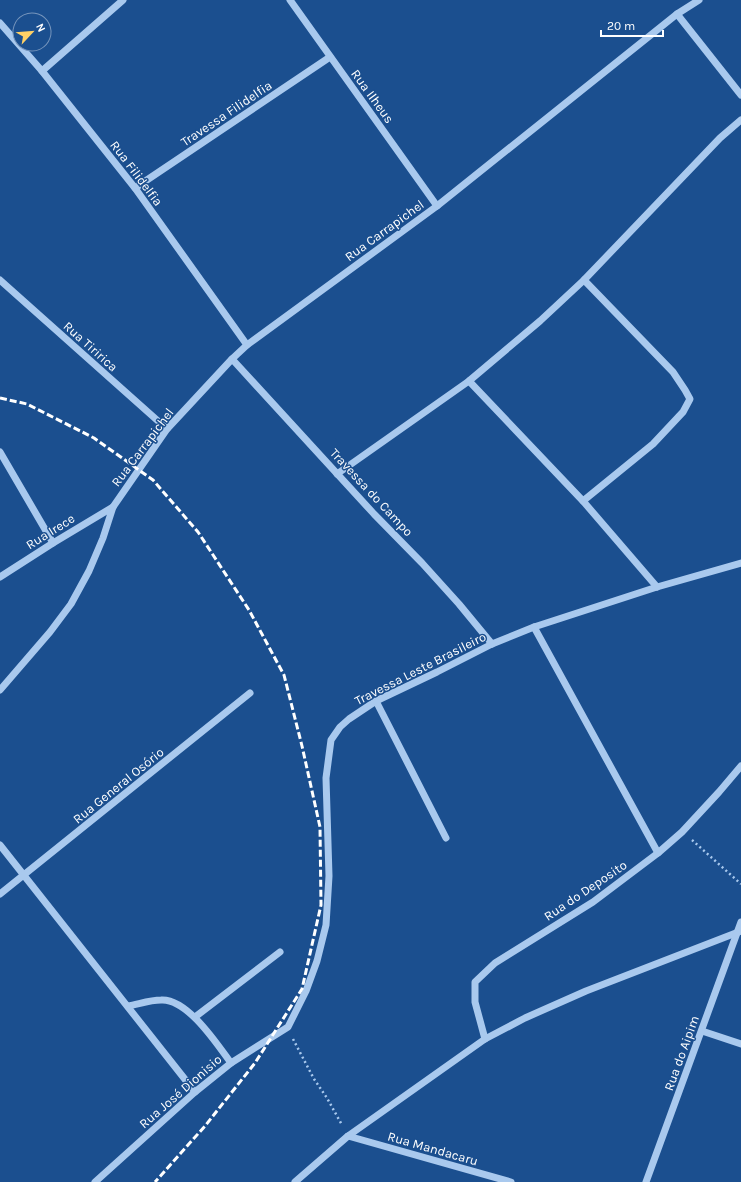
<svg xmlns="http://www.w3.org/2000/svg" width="741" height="1182" font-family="Karla,sans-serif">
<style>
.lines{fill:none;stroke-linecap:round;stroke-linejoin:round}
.path{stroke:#a9c9ee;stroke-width:2.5;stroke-dasharray:2 3;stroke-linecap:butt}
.minor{stroke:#a9c9ee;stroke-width:7}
.rail{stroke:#fff;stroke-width:3;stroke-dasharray:7 3;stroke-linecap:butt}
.labels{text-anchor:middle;stroke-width:3;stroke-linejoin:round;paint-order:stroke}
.street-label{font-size:13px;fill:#fff;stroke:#1b4f8f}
</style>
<rect width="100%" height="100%" fill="#1b4f8f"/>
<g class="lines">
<g class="path">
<polyline points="692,840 741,884"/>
<polyline points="293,1039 314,1079 327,1098 342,1125"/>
</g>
<g class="minor">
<polyline points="290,0 437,206"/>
<polyline points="677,14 741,95"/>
<polyline points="0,23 42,71 135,188 247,345"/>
<polyline points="42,71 123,0"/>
<polyline points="135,188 330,57"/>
<polyline points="0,280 167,429"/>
<polyline points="232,359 374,514 422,563 459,604 492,644"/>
<polyline points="469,381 583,501 657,587"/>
<polyline points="0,452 53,543"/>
<polyline points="337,474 469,381 540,321 584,280 720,138 741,120"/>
<polyline points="583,501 653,444 683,412 690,399 685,390 673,372 584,280"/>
<polyline points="0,577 53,543 113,507"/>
<polyline points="534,627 658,853"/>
<polyline points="0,690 50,632 71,604 89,571 103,538 113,507 167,429 232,359 247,345 437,206 677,14 699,0"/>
<polyline points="376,701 446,838"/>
<polyline points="0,845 195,1092"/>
<polyline points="0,894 250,693"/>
<path d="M128,1006C139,1004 150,1000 161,1000C187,998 217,1044 231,1063"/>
<polyline points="195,1017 280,952"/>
<polyline points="702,1031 741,1044"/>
<polyline points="485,1039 475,1002 475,982 495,963 593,902 658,853 682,832 719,792 741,766"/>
<polyline points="348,1136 511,1182"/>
<polyline points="95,1182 195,1092 231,1063 288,1027 306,991 317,961 326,925 329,876 326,778 331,740 340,727 349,719 376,701 437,672 492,644 534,627 657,587 741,563"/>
<polyline points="295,1182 348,1136 485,1039 525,1018 586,991 741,931"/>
<polyline points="646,1182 741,922"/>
</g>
<polyline class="rail" points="0,398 27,404 94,438 153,480 198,532 249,610 284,675 302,746 320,827 321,905 302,989 255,1063 205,1126 155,1182"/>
</g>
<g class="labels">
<g class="street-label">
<text transform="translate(373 96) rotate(54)" y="5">Rua Ilheus</text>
<text transform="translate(226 113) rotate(-34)" y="5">Travessa Filidelfia</text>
<text transform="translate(137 173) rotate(53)" y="5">Rua Filidelfia</text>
<text transform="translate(384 230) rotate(-36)" y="5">Rua Carrapichel</text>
<text transform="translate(91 346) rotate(42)" y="5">Rua Tiririca</text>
<text transform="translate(142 447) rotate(-53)" y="5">Rua Carrapichel</text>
<text transform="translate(372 492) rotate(47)" y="5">Travessa do Campo</text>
<text transform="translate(50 531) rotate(-32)" y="5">Rua Irece</text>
<text transform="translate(420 668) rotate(-27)" y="5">Travessa Leste Brasileiro</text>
<text transform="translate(118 785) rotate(-39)" y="5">Rua General Osório</text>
<text transform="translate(585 890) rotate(-34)" y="5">Rua do Deposito</text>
<text transform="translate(681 1053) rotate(-70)" y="5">Rua do Aipim</text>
<text transform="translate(180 1091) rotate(-41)" y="5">Rua José Dionisio</text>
<text transform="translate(433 1148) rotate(16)" y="5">Rua Mandacaru</text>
</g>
</g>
<g transform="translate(32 32) rotate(64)"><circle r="19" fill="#1b4f8f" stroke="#7695bc"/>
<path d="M0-3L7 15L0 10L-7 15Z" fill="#ffd166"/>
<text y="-6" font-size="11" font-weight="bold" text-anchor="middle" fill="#ffffff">N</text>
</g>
<path d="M601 30v6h62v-6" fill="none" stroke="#ffffff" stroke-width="2"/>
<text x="607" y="30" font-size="12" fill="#ffffff" stroke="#1b4f8f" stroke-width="3" paint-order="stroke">20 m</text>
</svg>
